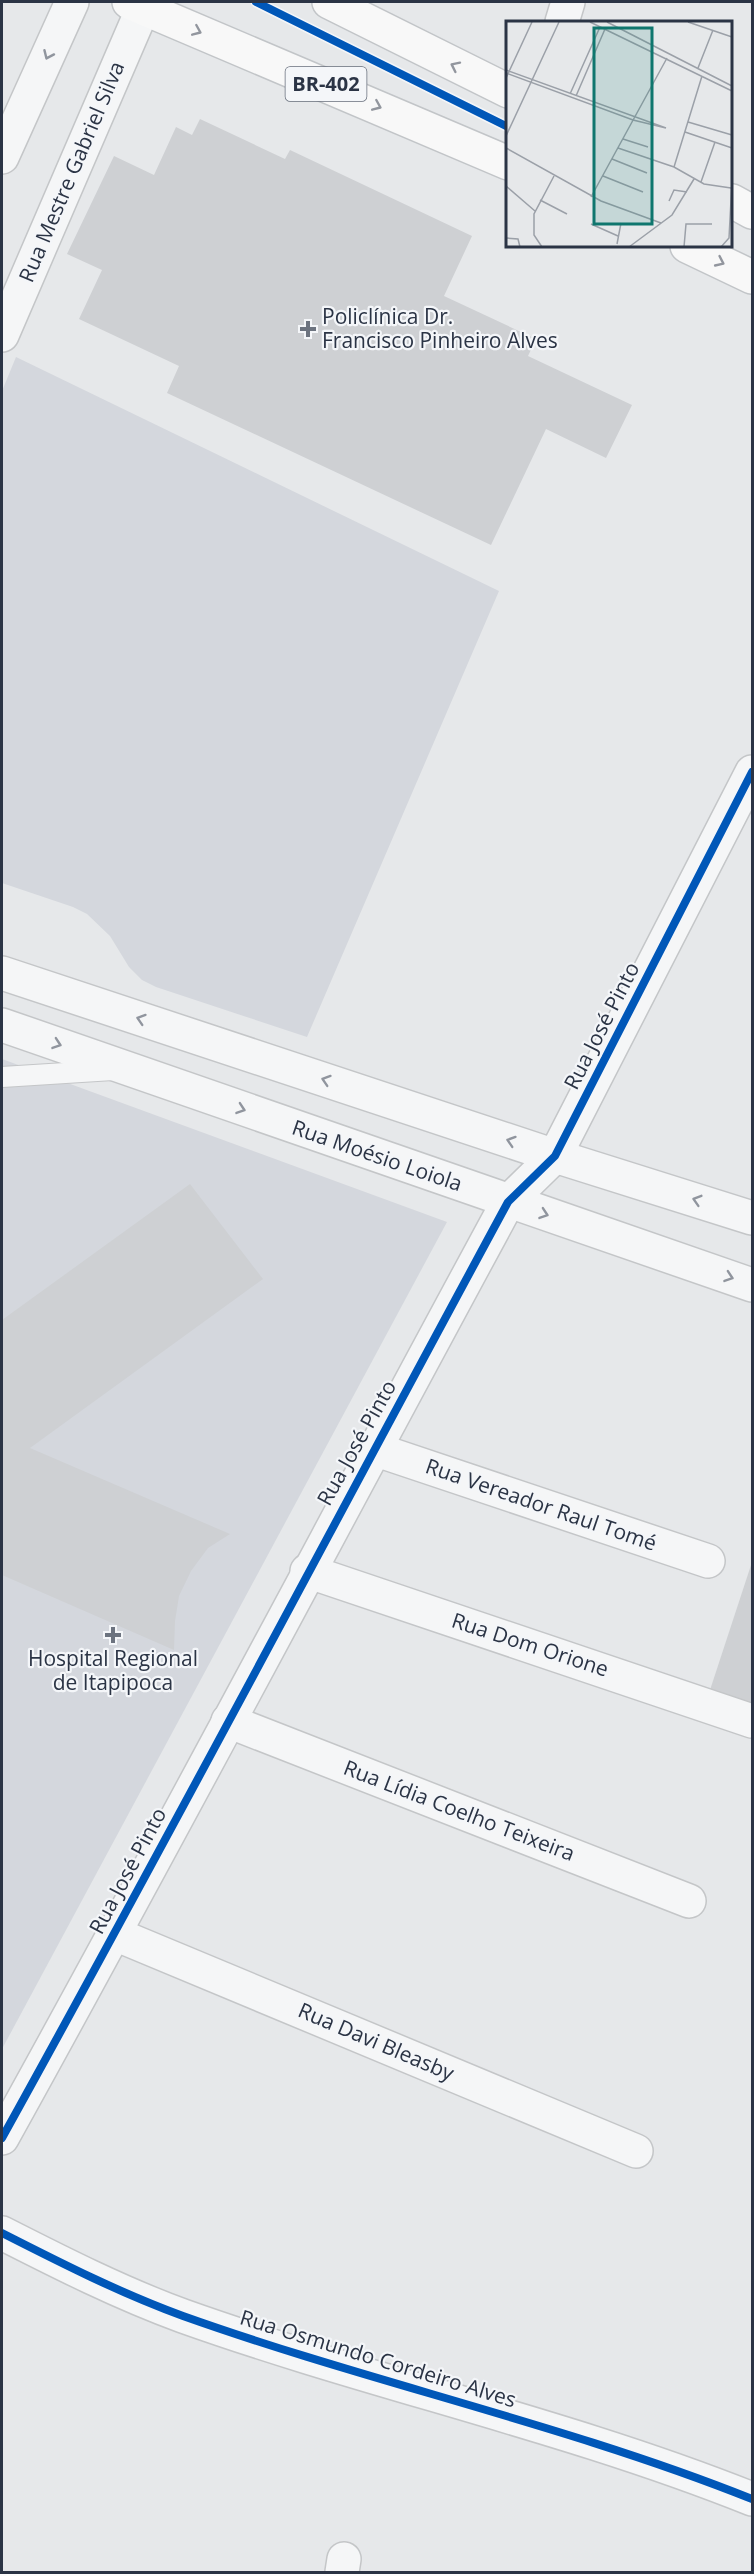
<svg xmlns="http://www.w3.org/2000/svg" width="754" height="2574" font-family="'Open Sans',sans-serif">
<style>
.built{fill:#d4d7dd}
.building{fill:#ced0d3}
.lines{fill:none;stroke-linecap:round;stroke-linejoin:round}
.service-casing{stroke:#c4c6c8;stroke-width:22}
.minor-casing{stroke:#c4c6c8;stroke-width:36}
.primary-casing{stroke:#c2c5c8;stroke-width:36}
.service{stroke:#f5f6f7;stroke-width:20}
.minor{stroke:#f5f6f7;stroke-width:33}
.primary{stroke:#f8f8f8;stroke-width:33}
.cycleway-casing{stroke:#f4f6f9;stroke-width:11}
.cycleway{stroke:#0057b8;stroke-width:8}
.oneway{stroke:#92969e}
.oneway2{stroke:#90959e}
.poi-dot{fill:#6c737f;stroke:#f4f6f9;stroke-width:2}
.labels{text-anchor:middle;stroke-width:4.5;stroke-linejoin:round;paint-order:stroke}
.shield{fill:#f4f6f9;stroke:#676e7b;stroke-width:1.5}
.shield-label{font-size:20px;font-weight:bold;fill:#2b3445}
.street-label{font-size:21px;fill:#2b3445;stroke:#f4f6f9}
.poi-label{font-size:21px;fill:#2b3445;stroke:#f4f6f9;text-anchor:start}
.inset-road{fill:none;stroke:#9ba0a8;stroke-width:1.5}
.view{fill:#0f766e;fill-opacity:0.15;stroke:#0f766e;stroke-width:3}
.inset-edge{fill:none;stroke:#2b3445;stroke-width:3}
</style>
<rect width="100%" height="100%" fill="#e6e8ea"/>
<g class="built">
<polygon points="16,357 499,591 307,1037 156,987 142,980 129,967 110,936 87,914 73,907 2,883 2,391"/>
<polygon points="2,1059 447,1222 2,2049"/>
</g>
<g class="building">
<polygon points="200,119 285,159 290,150 472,236 444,296 536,339 528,356 632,405 606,458 546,429 491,545 167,393 179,366 79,319 102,270 67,254 114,156 154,175 176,127 192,135"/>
<polygon points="190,1184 263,1279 30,1448 230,1534 208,1548 191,1571 179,1596 175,1621 174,1650 2,1575 2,1320"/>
<polygon points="752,1562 752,1704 710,1690"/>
</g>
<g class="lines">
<g class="service-casing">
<polyline id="service" points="2,1077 113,1070"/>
</g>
<g class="minor-casing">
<g id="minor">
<polyline points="562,22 568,2"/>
<polyline points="2,157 72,2"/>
<polyline points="2,335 143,8"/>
<polyline points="2,973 555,1156 752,1218"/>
<polyline points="2,1025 752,1285"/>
<polyline points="374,1449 708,1561"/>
<polyline points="307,1571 752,1721"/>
<polyline points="228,1721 689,1901"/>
<polyline points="115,1934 636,2151"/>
<path d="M2,2138C174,1828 339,1514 508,1202L555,1156L752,772"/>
<path d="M2,2233C61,2263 120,2293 183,2316C371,2383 567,2425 752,2499"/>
<polyline points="342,2572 344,2559"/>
</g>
</g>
<g class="primary-casing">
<g id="primary">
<polyline points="129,2 508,163"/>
<polyline points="329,2 508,91"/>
<polyline points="732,201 752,212"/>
<polyline points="687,246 752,277"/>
</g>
</g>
<use href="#service" class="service"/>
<use href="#minor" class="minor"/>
<use href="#primary" class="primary"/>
<g class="cycleway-casing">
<g id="cycleway">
<polyline points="256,2 508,127"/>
<path d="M2,2138C174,1828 339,1514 508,1202L555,1156L752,772"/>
<path d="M2,2233C61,2263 120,2293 183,2316C371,2383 567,2425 752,2499"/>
</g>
</g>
<use href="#cycleway" class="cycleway"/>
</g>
<defs><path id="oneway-chevron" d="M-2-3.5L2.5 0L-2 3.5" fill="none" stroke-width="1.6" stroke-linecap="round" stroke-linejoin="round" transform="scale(1.5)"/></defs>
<g class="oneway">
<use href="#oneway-chevron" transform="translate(197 31) rotate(23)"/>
<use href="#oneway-chevron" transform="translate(455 66) rotate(-154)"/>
<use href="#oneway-chevron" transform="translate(377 106) rotate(23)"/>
<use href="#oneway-chevron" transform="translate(720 262) rotate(25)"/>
</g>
<g class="oneway2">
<use href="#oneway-chevron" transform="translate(48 55) rotate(114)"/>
<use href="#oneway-chevron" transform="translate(141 1019) rotate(-162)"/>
<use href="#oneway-chevron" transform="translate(57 1044) rotate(19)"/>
<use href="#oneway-chevron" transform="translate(326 1080) rotate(-162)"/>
<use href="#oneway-chevron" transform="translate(241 1109) rotate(19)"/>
<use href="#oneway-chevron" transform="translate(511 1141) rotate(-162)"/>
<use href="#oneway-chevron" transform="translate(697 1200) rotate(-163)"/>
<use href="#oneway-chevron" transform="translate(544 1214) rotate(19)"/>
<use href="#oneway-chevron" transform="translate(729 1277) rotate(19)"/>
</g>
<g class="poi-dot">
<path d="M305 320h6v6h6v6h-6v6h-6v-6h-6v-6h6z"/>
<path d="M110 1626h6v6h6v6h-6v6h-6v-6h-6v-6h6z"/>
</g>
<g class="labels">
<rect class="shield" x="285.5" y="67" width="81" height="34" rx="4.5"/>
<g class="shield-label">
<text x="326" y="91">BR-402</text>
</g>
<g class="street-label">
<text transform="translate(72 172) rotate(-67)" y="7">Rua Mestre Gabriel Silva</text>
<text transform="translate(602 1026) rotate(-63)" y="7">Rua José Pinto</text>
<text transform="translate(377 1156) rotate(19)" y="7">Rua Moésio Loiola</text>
<text transform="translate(357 1443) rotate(-61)" y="7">Rua José Pinto</text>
<text transform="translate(541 1505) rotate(19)" y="7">Rua Vereador Raul Tomé</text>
<text transform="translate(530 1645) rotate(18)" y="7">Rua Dom Orione</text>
<text transform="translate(459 1811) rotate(21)" y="7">Rua Lídia Coelho Teixeira</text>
<text transform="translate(128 1871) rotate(-62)" y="7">Rua José Pinto</text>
<text transform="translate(376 2042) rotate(23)" y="7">Rua Davi Bleasby</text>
<text transform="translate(378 2359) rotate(17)" y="7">Rua Osmundo Cordeiro Alves</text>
</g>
<g class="poi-label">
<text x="322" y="324">Policlínica Dr.<tspan x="322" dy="24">Francisco Pinheiro Alves</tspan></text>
<text x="113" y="1666" text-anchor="middle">Hospital Regional<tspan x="113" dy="24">de Itapipoca</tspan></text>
</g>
</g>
<g transform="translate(506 21)">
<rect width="226" height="226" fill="#e6e8ea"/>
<path class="inset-road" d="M84,1L226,70M101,1L226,65M182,1L226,16M192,47L207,9M0,49L160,107L127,99L0,52M0,57L26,1M64,73L94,6M70,75L99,8M182,101L226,114M179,111L226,127M0,115L53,1M117,118L142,126M0,127L95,180L155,202M112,127L168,146L198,163L225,167M106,138L141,152M168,146L196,55M97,155L137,171M195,161L209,121M0,165L29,190M85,176L161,37M34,179L61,193M163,180L168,169L181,171M85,203L112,215M0,217L12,218L14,226M111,223L115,202M36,226L28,214V193L48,155M123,226L166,194L188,158M178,226L180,203H206M215,226L223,217L226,160"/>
<path class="view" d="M88,7H146V203H88Z"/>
<rect width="226" height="226" class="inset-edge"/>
</g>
<rect width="754" height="2574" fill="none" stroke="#2b3445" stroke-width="6"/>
</svg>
